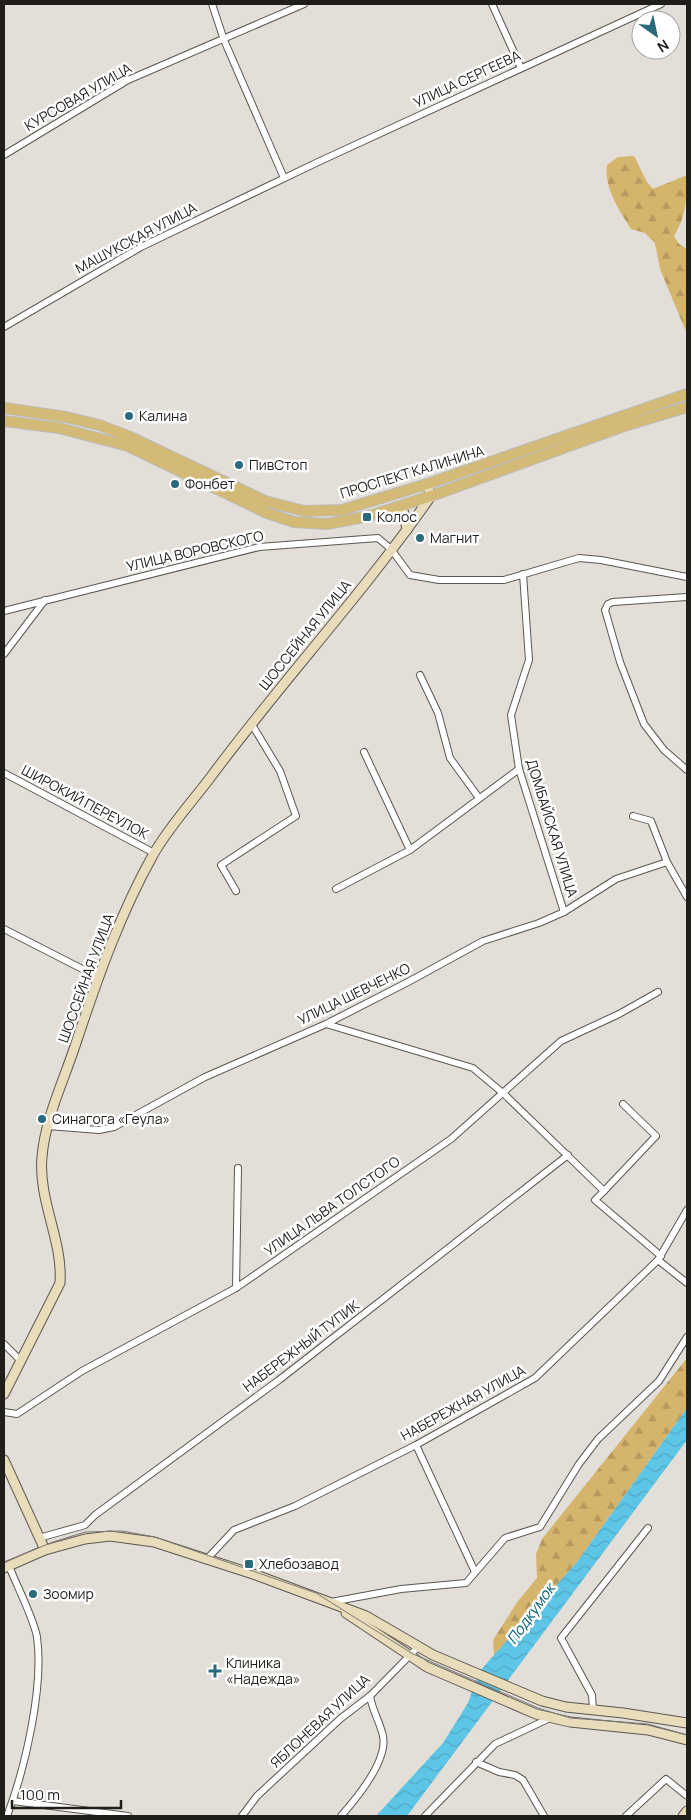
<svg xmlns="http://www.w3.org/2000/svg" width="691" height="1820" font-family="Manrope,sans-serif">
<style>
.forest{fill:url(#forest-firs)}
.water{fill:url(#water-waves)}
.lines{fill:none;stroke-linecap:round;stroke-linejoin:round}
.minor-casing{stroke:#5a5751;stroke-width:8}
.secondary-casing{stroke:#5a5751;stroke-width:11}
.primary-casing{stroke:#bcbcbb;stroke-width:12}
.minor{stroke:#fff;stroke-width:6}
.secondary{stroke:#e9dcbb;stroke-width:9}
.primary{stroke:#d3ba76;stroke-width:10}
.tram{stroke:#7c7974;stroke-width:1}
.poi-dot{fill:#296a7d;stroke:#fff;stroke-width:2}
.labels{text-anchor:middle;stroke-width:5;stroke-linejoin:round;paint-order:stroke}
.street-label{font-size:14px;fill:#1f1e1b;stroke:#fff}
.poi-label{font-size:14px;fill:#1f1e1b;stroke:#fff;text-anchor:start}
.water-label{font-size:15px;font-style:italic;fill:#036075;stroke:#fff}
</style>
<defs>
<pattern id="forest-firs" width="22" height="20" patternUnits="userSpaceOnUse" patternTransform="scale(1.25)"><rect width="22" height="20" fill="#d5b46c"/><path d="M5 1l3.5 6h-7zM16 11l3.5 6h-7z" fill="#b69a5d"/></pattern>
<pattern id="water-waves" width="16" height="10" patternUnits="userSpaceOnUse" patternTransform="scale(1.25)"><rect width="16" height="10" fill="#5dc5e5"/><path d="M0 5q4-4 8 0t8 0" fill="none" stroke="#50a9c4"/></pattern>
</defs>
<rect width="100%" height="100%" fill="#e3dfd8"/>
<g class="forest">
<path d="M634,156L647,182L653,189L687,175C687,198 686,217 674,236L679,244L687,249V334L660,269L655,243L645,233L631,229C619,210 604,188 607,165L618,157Z"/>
<polygon points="687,1358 687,1408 577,1562 494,1656 493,1640 518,1601 537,1578 536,1554 542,1539"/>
</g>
<polygon class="water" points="687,1408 687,1440 407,1816 376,1816 443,1743 468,1703 479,1672 577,1562"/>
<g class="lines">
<g class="minor-casing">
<g id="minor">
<polyline points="212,4 224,40 284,178"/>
<polyline points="492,4 521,68"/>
<polyline points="4,155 128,80 304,4"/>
<polyline points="4,327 141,247 318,162 661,4"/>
<polyline points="523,574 529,660 511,715 519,769 564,912"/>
<polyline points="687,597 613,602 608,604 605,610 620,662 644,724 664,750 687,770"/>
<polyline points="4,611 259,547 378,538 391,549 410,575 439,580 504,580 579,558 601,560 687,577"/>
<polyline points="4,654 45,600"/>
<polyline points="420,675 438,713 450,758 479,798"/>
<polyline points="364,752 410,850"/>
<polyline points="4,773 154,853"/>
<polyline points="633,816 651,821 667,862"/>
<polyline points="336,889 410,850 519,769"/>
<polyline points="236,891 221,865 296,816 280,771 251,723"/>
<polyline points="4,929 98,977"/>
<polyline points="326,1024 473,1068 504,1094 604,1191 595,1200 661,1256"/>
<polyline points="48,1126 99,1130 114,1127 205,1077 326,1024 408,982 483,941 539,923 564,912 616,879 667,862 687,897"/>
<polyline points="604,1191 656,1136 623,1104"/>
<polyline points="658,1260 687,1283"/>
<polyline points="236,1288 238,1168"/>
<polyline points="4,1344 19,1359"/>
<polyline points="4,1412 17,1414 82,1371 236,1288 451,1139 561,1041 619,1014 658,992"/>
<polyline points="416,1445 475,1572"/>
<polyline points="39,1538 85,1525 95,1515 279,1380 568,1155"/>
<polyline points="206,1560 234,1530 295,1506 416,1445 535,1378 658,1260 687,1210"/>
<polyline points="331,1602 401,1589 466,1583 505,1538 540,1527 579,1464 598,1439 659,1381 687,1337"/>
<polyline points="593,1710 592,1695 561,1638 648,1528"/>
<polyline points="476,1762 499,1772 515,1775 523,1780 544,1816"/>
<polyline points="13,1801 128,1816"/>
<path d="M7,1816C25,1769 44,1687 37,1637C34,1619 16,1584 9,1566"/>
<polyline points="242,1816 257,1796 340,1719 370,1696 418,1647"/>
<path d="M341,1816C356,1799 388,1761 383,1736C380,1722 372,1710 370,1696"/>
<polyline points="425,1816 495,1744 550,1718"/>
<polyline points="626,1816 666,1779 687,1796"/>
</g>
</g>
<g class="secondary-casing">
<g id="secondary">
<polyline points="389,510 399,510 404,513 407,530"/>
<path d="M4,1394L60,1283C63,1240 38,1201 42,1157C45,1118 65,1078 77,1040C98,977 120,914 153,855C168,828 191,803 210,778C281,682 363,594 431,496L427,484"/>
<polyline points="4,1460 45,1550"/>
<polyline points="4,1568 45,1550 85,1539 110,1536 154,1542 256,1575 366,1616 433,1655 542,1701 566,1707 623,1713 687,1723"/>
<polyline points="346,1613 427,1667 536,1714 570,1722 648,1730 687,1740"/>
<polyline points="683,1816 687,1811"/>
</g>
</g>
<g class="primary-casing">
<g id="primary">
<polyline points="4,408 66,417 99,425 128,436 265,501 304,511 342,510 427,484 687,394"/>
<polyline points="4,421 59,428 128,446 267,513 294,522 327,524 369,516 431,496 621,427 687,407"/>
</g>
</g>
<use href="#minor" class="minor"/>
<use href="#secondary" class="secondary"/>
<use href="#primary" class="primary"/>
<polyline class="tram" points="4,1562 53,1542 85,1532 122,1531 155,1537 316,1593 413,1654 538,1708 570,1718 648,1724 687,1735"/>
</g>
<g class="poi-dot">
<circle cx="129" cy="416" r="5"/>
<circle cx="239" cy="465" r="5"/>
<circle cx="175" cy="484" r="5"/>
<rect x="362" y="512" width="10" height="10" rx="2.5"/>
<circle cx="420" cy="538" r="5"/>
<circle cx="42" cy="1119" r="5"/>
<rect x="244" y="1559" width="10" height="10" rx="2.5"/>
<circle cx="33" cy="1594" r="5"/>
<path d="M212.5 1663.5h5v5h5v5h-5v5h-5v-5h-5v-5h5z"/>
</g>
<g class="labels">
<g class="street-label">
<text transform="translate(467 79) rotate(-25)" y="5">УЛИЦА СЕРГЕЕВА</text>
<text transform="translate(78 97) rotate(-30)" y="5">КУРСОВАЯ УЛИЦА</text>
<text transform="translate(136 238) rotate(-28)" y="5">МАШУКСКАЯ УЛИЦА</text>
<text transform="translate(412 472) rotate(-17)" y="5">ПРОСПЕКТ КАЛИНИНА</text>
<text transform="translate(195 551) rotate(-13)" y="5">УЛИЦА ВОРОВСКОГО</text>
<text transform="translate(305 635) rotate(-51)" y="5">ШОССЕЙНАЯ УЛИЦА</text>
<text transform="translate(85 802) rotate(28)" y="5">ШИРОКИЙ ПЕРЕУЛОК</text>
<text transform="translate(552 828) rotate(73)" y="5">ДОМБАЙСКАЯ УЛИЦА</text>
<text transform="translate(86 978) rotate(-70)" y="5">ШОССЕЙНАЯ УЛИЦА</text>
<text transform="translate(354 994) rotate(-26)" y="5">УЛИЦА ШЕВЧЕНКО</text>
<text transform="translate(332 1206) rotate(-35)" y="5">УЛИЦА ЛЬВА ТОЛСТОГО</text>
<text transform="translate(301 1346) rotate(-37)" y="5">НАБЕРЕЖНЫЙ ТУПИК</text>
<text transform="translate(463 1403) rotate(-29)" y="5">НАБЕРЕЖНАЯ УЛИЦА</text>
<text transform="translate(320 1721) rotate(-43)" y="5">ЯБЛОНЕВАЯ УЛИЦА</text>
</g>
<g class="poi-label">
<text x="139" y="421">Калина</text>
<text x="249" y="470">ПивСтоп</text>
<text x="185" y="489">Фонбет</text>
<text x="377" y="522">Колос</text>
<text x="430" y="543">Магнит</text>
<text x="52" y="1124">Синагога «Геула»</text>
<text x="259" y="1569">Хлебозавод</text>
<text x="43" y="1599">Зоомир</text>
<text x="226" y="1668">Клиника<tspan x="226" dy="16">«Надежда»</tspan></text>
</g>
<g class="water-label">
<text transform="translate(531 1614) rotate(-54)" y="5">Подкумок</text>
</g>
</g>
<rect width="691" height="1820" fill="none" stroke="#1f1e1b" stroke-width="10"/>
<g transform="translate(656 35) rotate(147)"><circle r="24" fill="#ffffff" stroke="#a5a5a4"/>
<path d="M0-4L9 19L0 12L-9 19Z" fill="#296a7d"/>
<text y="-8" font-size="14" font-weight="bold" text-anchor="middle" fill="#1f1e1b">N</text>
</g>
<path d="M12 1800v8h109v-8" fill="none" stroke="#1f1e1b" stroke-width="2.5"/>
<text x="20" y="1800" font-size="15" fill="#1f1e1b" stroke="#ffffff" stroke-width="4" paint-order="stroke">100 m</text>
</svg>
